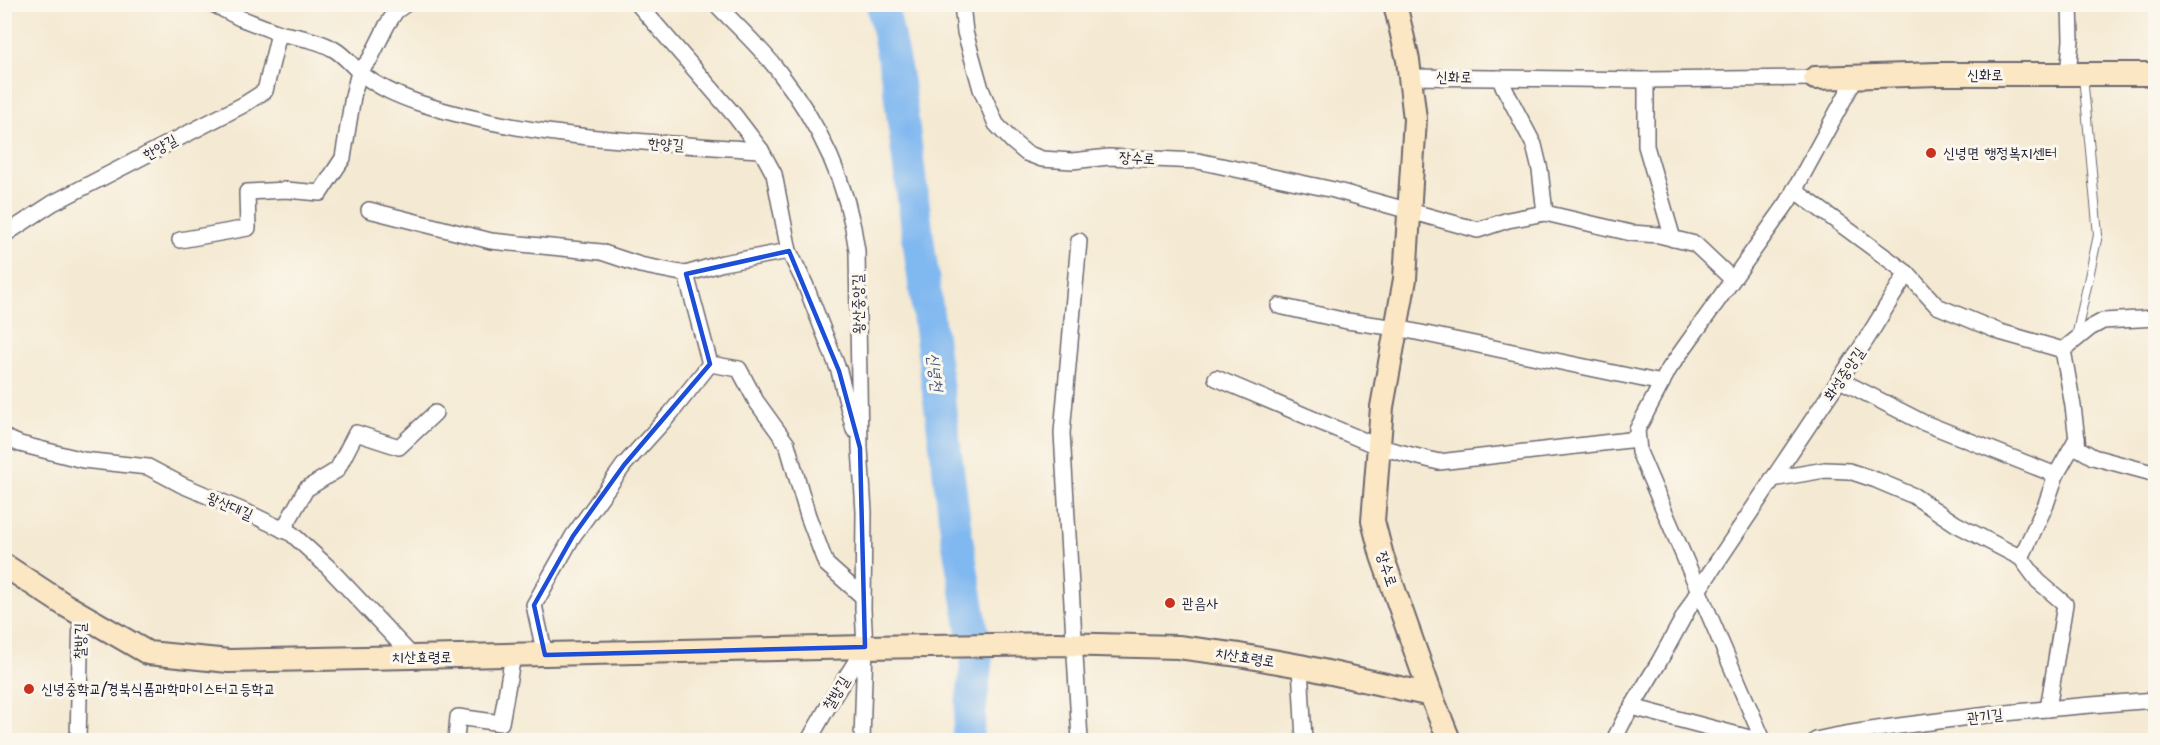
<svg xmlns="http://www.w3.org/2000/svg" width="2160" height="745" font-family="'Shantell Sans','Poor Story',sans-serif">
<style>
.lines{fill:none;stroke-linecap:round;stroke-linejoin:round}
.river{stroke:#80b8f0;stroke-width:32}
.lane-casing{stroke:#6c6870;stroke-width:10}
.street-casing{stroke:#6c6870;stroke-width:18}
.secondary-casing{stroke:#6c6870;stroke-width:26}
.lane{stroke:#fff;stroke-width:8}
.street{stroke:#fff;stroke-width:15}
.secondary{stroke:#fbe7c3;stroke-width:22}
.marked{fill:none;stroke:#1d4ed8;stroke-width:4.5;stroke-linejoin:round}
.poi-dot{fill:#c8321e;stroke:#fbf7ec;stroke-width:2}
.labels{text-anchor:middle;stroke-width:6;stroke-linejoin:round;paint-order:stroke}
.street-label{font-size:15px;fill:#22223b;stroke:#fbf7ec}
.poi-label{font-size:15px;fill:#22223b;stroke:#fbf7ec;text-anchor:start}
.water-label{font-size:16px;font-style:italic;fill:#43567a;stroke:#fbf7ec}
</style>
<rect width="100%" height="100%" fill="#fbf7ec"/>
<filter id="ink" filterUnits="userSpaceOnUse"><feTurbulence type="fractalNoise" baseFrequency=".0167" numOctaves="2"/><feDisplacementMap in="SourceGraphic" scale="12" xChannelSelector="R" yChannelSelector="G"/><feConvolveMatrix kernelMatrix="1 2 1 2 8 2 1 2 1" color-interpolation-filters="sRGB"/></filter>
<filter id="wash" filterUnits="userSpaceOnUse"><feTurbulence type="fractalNoise" baseFrequency=".008" numOctaves="4" result="noise"/><feDisplacementMap in="SourceGraphic" scale="24" xChannelSelector="R" yChannelSelector="G"/><feGaussianBlur stdDeviation="1.35" result="paint"/><feColorMatrix in="noise" values="0 0 0 0 0 0 0 0 0 0 0 0 0 0 0 0 0 1.4 0 .05"/><feComposite in="paint" operator="in"/></filter>
<g filter="url(#wash)">
<rect width="100%" height="100%" fill="#f4e9d2"/>
<g class="lines">
<polyline class="river" points="882,4 898,83 957,538 977,656 967,740"/>
</g>
</g>
<g filter="url(#ink)">
<g class="lines">
<g class="lane-casing">
<polyline id="lane" points="2076,337 2098,235 2083,76"/>
</g>
<g class="street-casing">
<g id="street">
<polyline points="213,4 240,18 279,33"/>
<polyline points="638,4 735,116 761,150 774,174 789,251 805,284 839,371 854,430"/>
<path d="M716,4C736,25 758,45 776,68C818,121 848,183 857,251L860,448L864,512L863,609L865,647L862,740"/>
<polyline points="962,4 965,32 981,89 996,124 1013,142 1026,153 1042,159 1072,161 1109,157 1198,161 1334,190 1478,230 1508,220 1545,213 1631,233 1659,235 1695,244 1732,279"/>
<polyline points="2068,76 2071,40 2070,4"/>
<polyline points="1410,77 1646,80 1815,78"/>
<polyline points="1499,78 1534,145 1540,170 1545,213"/>
<polyline points="1646,80 1646,146 1673,239"/>
<polyline points="369,210 491,241 601,252 640,265 686,274 723,263 789,251"/>
<path d="M4,235L53,203L243,105L265,91L279,33C297,37 319,40 335,50C345,56 353,67 362,74C379,88 399,96 419,103C528,139 647,142 761,150"/>
<polyline points="180,240 248,228 247,192 286,190 320,193 343,158 353,96 359,72 370,59 387,25 396,11 406,4"/>
<polyline points="1079,241 1062,433 1080,740"/>
<polyline points="1907,273 1937,306 2000,332 2063,350"/>
<polyline points="1279,306 1347,321 1397,328 1662,383"/>
<polyline points="2156,318 2103,321 2090,328 2063,350 2073,406 2078,448 2093,457 2156,474"/>
<polyline points="710,364 739,369 756,401 787,444 808,516 826,564 863,597"/>
<polyline points="1216,378 1379,447 1439,462 1637,439"/>
<polyline points="1840,380 1922,422 2056,475 2077,438"/>
<polyline points="4,437 20,444 83,460 148,467 182,485 255,516 292,534 328,567 412,656"/>
<polyline points="1772,479 1825,470 1849,471 1876,480 1914,496 1956,524 2021,558 2038,581 2065,604 2048,709"/>
<polyline points="283,530 306,489 337,470 356,433 399,447 435,413"/>
<polyline points="2021,558 2046,504 2056,475"/>
<polyline points="545,655 534,605 573,536 624,465 671,413 710,364 686,274"/>
<polyline points="1300,666 1304,740"/>
<polyline points="1632,707 1757,740"/>
<polyline points="78,740 81,614"/>
<polyline points="456,740 458,717 501,723 513,656"/>
<polyline points="809,740 834,696 865,647"/>
<polyline points="1614,740 1623,722 1659,662 1699,589 1866,340 1907,273 1794,190"/>
<polyline points="1763,740 1639,452 1637,430 1669,369 1788,202 1856,77"/>
<path d="M1816,740C1859,730 1902,726 1946,720C2016,711 2086,705 2156,700"/>
</g>
</g>
<g class="secondary-casing">
<g id="secondary">
<polyline points="1395,4 1408,60 1415,119 1405,279 1382,407 1373,521 1382,556 1431,695 1449,740"/>
<polyline points="1815,78 1937,74 2156,74"/>
<polyline points="4,565 65,605 148,653 229,661 865,647 1056,644 1178,647 1239,655 1300,666 1431,695"/>
</g>
</g>
<use href="#lane" class="lane"/>
<use href="#street" class="street"/>
<use href="#secondary" class="secondary"/>
</g>
</g>
<path class="marked" d="M789,251L839,371L860,448L865,647L545,655L534,605L573,536L624,465L710,364L686,274Z"/>
<g class="poi-dot">
<circle cx="1931" cy="153" r="6"/>
<circle cx="1170" cy="603" r="6"/>
<circle cx="29" cy="689" r="6"/>
</g>
<g class="labels">
<g class="street-label">
<text x="1985" y="80">신화로</text>
<text transform="translate(1454 77) rotate(1)" y="5">신화로</text>
<text transform="translate(666 144) rotate(3)" y="5">한양길</text>
<text transform="translate(160 147) rotate(-29)" y="5">한양길</text>
<text transform="translate(1137 158) rotate(3)" y="5">장수로</text>
<text transform="translate(858 304) rotate(-91)" y="5">왕산중앙길</text>
<text transform="translate(1844 374) rotate(-56)" y="5">화성중앙길</text>
<text transform="translate(230 506) rotate(23)" y="5">왕산대길</text>
<text transform="translate(1387 569) rotate(72)" y="5">장수로</text>
<text transform="translate(80 641) rotate(-89)" y="5">찰방길</text>
<text x="422" y="662">치산효령로</text>
<text transform="translate(1245 657) rotate(9)" y="5">치산효령로</text>
<text transform="translate(836 693) rotate(-59)" y="5">찰방길</text>
<text transform="translate(1985 716) rotate(-7)" y="5">관기길</text>
</g>
<g class="poi-label">
<text x="1943" y="158">신녕면 행정복지센터</text>
<text x="1182" y="608">관음사</text>
<text x="41" y="694">신녕중학교/경북식품과학마이스터고등학교</text>
</g>
<g class="water-label">
<text transform="translate(936 372) rotate(83)" y="6">신녕천</text>
</g>
</g>
<rect width="2160" height="745" fill="none" stroke="#fbf7ec" stroke-width="24"/>
</svg>
